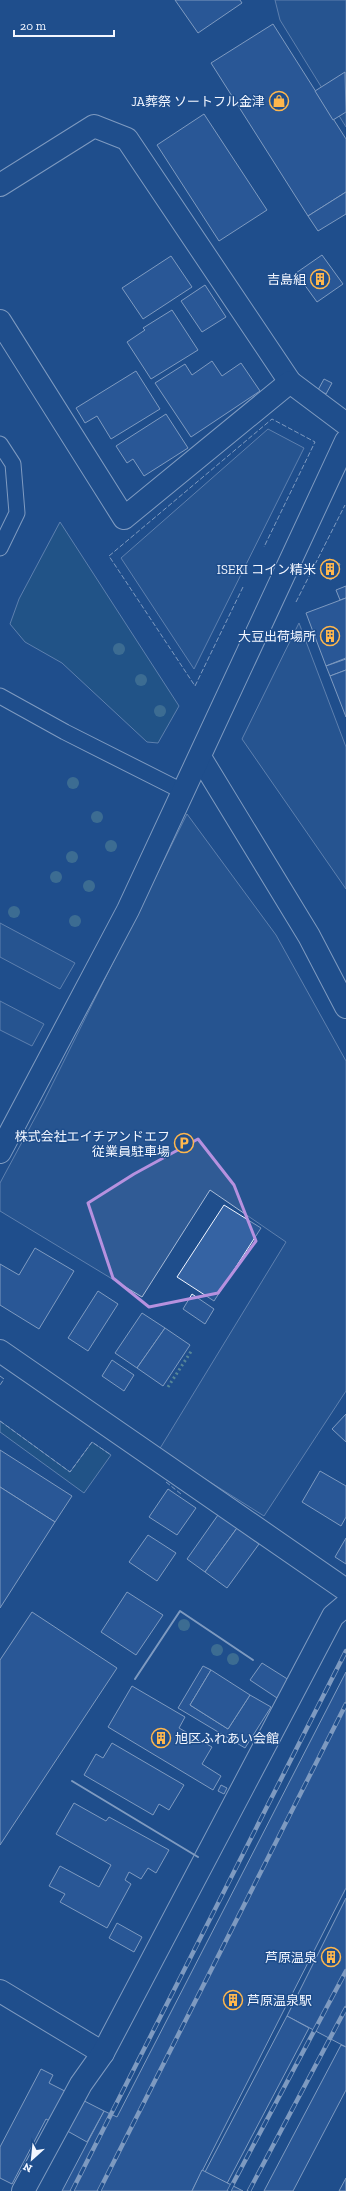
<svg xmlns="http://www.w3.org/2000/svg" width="346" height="2191" font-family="'Zilla Slab','Noto Sans JP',serif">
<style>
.green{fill:#245a82;stroke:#a8bbd7}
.parking{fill:#305b95;stroke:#a8bbd7}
.building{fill:#3563a3;stroke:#f2f6ff}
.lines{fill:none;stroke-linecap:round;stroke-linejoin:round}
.service-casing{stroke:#f2f6ff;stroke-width:17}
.minor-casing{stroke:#f2f6ff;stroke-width:24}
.tertiary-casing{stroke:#f2f6ff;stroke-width:24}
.service{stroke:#1f4e8c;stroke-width:15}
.minor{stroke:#1f4e8c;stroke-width:22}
.tertiary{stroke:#1f4e8c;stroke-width:22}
.rail-casing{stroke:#f2f6ff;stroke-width:4.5}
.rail{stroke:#1f4e8c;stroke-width:3;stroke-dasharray:9;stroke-linecap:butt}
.hedge{stroke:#97c8a6;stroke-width:3;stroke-dasharray:2 3;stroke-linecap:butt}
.fence{stroke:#f2f6ff;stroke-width:1;stroke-dasharray:5 2;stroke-linecap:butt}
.wall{stroke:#f2f6ff;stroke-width:2}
.tree{fill:#61919a}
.marked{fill:none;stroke:#b691df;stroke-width:3;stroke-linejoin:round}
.labels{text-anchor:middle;stroke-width:3;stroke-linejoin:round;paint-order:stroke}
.poi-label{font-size:13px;fill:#f2f6ff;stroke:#1f4e8c;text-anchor:end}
</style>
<rect width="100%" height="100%" fill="#1f4e8c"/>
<g class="green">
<polygon points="60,522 179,706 158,743 147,742 62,663 25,642 10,624 19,599"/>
<polygon points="0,1421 70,1472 92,1442 111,1455 84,1493 0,1432"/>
</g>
<g class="parking">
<polygon points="275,0 346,0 346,127 280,20"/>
<polygon points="268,429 304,448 194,669 121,558"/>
<polygon points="299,623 346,747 346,889 242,739"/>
<polygon points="187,814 276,935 346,1061 346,1391 264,1516 159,1450 286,1242 210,1190 142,1297 0,1211 0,1183 43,1103"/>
<polygon points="0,923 75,963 60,989 0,957"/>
<polygon points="0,1001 44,1024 32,1046 0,1030"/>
</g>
<g class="building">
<polygon points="175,0 240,0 242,3 198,33"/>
<polygon points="273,24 346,139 346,192 308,216 211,63"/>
<polygon points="345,72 346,112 333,120 315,91"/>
<polygon points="204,114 267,210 219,241 157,145"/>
<polygon points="346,192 346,214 318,231 308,216"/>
<polygon points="322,255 343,284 317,302 296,273"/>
<polygon points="171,256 192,287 143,319 122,288"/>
<polygon points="205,285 226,317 202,332 181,301"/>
<polygon points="172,310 198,350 151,379 127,342 145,330 143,328"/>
<polygon points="212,361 222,376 241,363 260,391 191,437 155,383 185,364 192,375"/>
<polygon points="136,371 160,409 111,439 97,416 85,423 76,408"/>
<polygon points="324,379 332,383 326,394 318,390"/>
<polygon points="166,414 188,448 144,476 133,459 127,463 116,446"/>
<polygon points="329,559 340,564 331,580 321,574"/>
<polygon points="346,586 346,598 340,600 336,590"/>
<polygon points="346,598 346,658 326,666 306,613"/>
<polygon points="346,659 346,670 330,676 326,666"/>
<polygon points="346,670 346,717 330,676"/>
<polygon points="224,1205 261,1228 214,1301 177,1277"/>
<polygon points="35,1248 74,1271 39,1329 0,1305 0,1264 19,1275"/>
<polygon points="98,1291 118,1304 88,1351 68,1338"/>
<polygon points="192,1294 214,1309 205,1324 183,1309"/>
<polygon points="142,1313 165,1328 137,1368 115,1353"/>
<polygon points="165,1328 190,1345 163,1386 137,1368"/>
<polygon points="112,1360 134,1375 124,1391 102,1376"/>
<polygon points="346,1414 346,1442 332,1429"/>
<polygon points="0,1450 72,1496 55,1522 0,1487"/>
<polygon points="320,1471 346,1486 346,1517 341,1526 302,1502"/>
<polygon points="0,1487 55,1522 0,1608"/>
<polygon points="168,1489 196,1508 177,1535 149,1517"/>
<polygon points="218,1515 237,1528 205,1572 187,1559"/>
<polygon points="237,1528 259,1544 227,1588 205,1572"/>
<polygon points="148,1535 176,1553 157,1581 129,1562"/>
<polygon points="346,1538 346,1564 335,1557"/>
<polygon points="127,1592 163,1615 136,1655 101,1632"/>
<polygon points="32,1612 117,1668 0,1845 0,1660"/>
<polygon points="262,1663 289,1680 277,1698 250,1680"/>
<polygon points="203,1666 211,1670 190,1705 228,1729 250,1695 271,1707 245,1748 178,1708"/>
<polygon points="211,1670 250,1695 228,1729 190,1705"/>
<polygon points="346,1672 346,1888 192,2191 62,2191 104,2111 117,2117"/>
<polygon points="132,1686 185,1717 179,1728 212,1747 202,1764 221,1776 213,1790 108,1727"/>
<polygon points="112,1743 184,1785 169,1810 159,1804 153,1815 84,1775 96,1754 103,1758"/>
<polygon points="221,1785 227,1788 224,1794 218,1791"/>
<polygon points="74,1803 106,1821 109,1817 169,1850 156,1873 148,1868 141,1879 129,1872 125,1880 131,1884 107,1928 60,1902 65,1894 49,1886 60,1866 99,1887 111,1865 56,1834"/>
<polygon points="346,1898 346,2047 287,2016"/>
<polygon points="117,1923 142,1937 134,1952 109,1938"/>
<polygon points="287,2016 309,2028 223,2191 195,2191"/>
<polygon points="341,2045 346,2047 346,2090 293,2191 264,2191"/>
<polygon points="41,2069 53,2075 49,2083 104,2111 87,2142 46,2119 12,2184 0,2178 0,2147"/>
<polygon points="202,2170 243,2191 192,2191"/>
<polygon points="346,2178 346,2191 339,2191"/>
</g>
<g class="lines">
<g class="service-casing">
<g id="service">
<polyline points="0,444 13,464 17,513 0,548"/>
<polyline points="0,696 65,732 182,791"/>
</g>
</g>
<g class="minor-casing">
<g id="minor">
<polyline points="0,185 94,126 127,139 290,382"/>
<polyline points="0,321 124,518 290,382 346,424"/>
<polyline points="200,757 309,936 346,1007"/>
<polyline points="0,1351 346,1590"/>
<polyline points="0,1991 103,2053"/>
<polyline points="23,2191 81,2084 103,2053 333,1616 346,1605"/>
</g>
</g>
<g class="tertiary-casing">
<polyline id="tertiary" points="0,1152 128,910 346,441"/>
</g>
<use href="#service" class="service"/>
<use href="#minor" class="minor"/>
<use href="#tertiary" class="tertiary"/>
<g class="rail-casing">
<g id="rail">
<polyline points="72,2191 346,1651"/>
<polyline points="99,2191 346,1704"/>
<polyline points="229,2191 346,1971"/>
<polyline points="249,2191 346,2008"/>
</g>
</g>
<use href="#rail" class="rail"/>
<polyline class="hedge" points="168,1387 192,1350"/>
<g class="fence">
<polyline points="243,587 195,686 109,556 272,419 315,442 264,547"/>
<polyline points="296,602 345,505"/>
<polyline points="0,1376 4,1379 0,1385"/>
<polyline points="0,1421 70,1472 92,1442 111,1455"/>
<polyline points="166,1482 181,1494"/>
</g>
<g class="wall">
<polyline points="135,1679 180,1611 253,1660"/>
<polyline points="72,1781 198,1857"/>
</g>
</g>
<g class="tree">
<circle cx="119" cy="649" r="6"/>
<circle cx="141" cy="680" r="6"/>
<circle cx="160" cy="711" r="6"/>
<circle cx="73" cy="783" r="6"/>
<circle cx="97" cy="817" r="6"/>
<circle cx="111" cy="846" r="6"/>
<circle cx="72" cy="857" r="6"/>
<circle cx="56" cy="877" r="6"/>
<circle cx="89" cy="886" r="6"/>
<circle cx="14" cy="912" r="6"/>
<circle cx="75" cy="921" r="6"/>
<circle cx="184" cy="1625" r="6"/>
<circle cx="217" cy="1650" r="6"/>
<circle cx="233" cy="1659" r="6"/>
</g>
<path d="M0 0H346V2191H0ZM198,1139L234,1185L256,1241L218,1293L149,1307L113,1278L88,1203L134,1174Z" fill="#1f4e8c" fill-opacity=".55" fill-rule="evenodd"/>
<path class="marked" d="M198,1139L234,1185L256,1241L218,1293L149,1307L113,1278L88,1203L134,1174Z"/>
<defs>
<g id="shop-ring" transform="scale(1)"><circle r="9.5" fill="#1f4e8c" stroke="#ffb74d" stroke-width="1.5"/><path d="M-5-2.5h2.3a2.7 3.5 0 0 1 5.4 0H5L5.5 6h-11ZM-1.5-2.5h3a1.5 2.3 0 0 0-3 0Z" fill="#ffb74d"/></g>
<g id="building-ring" transform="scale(1)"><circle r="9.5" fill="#1f4e8c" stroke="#ffb74d" stroke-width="1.5"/><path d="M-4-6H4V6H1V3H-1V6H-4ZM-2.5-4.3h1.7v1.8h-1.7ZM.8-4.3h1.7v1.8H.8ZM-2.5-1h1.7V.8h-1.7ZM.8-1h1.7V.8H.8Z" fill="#ffb74d"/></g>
<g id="parking-ring" transform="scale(1)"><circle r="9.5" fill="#1f4e8c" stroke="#ffb74d" stroke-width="1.5"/><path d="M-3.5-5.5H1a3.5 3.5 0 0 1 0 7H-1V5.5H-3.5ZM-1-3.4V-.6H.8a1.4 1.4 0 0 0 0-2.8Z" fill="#ffb74d"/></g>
</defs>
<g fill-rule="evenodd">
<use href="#shop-ring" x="279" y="101"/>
<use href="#building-ring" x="320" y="279"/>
<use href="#building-ring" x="330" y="569"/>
<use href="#building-ring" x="330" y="636"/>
<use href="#parking-ring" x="184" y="1143"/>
<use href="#building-ring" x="161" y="1738"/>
<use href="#building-ring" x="331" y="1957"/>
<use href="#building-ring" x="233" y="2000"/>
</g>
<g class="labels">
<g class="poi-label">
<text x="265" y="106">JA葬祭 ソートフル金津</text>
<text x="306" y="284">吉島組</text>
<text x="316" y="574">ISEKI コイン精米</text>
<text x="316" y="641">大豆出荷場所</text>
<text x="170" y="1141">株式会社エイチアンドエフ<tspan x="170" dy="15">従業員駐車場</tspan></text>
<text x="175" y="1743" text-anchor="start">旭区ふれあい会館</text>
<text x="317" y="1962">芦原温泉</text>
<text x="247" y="2005" text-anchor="start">芦原温泉駅</text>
</g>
</g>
<g transform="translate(32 2159) rotate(207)" stroke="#1f4e8c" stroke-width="3" paint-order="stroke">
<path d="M0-3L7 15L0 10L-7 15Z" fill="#f2f6ff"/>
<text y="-6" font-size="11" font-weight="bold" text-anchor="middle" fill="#f2f6ff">N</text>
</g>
<path d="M14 30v6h100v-6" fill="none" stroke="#f2f6ff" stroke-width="2"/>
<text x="20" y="30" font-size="12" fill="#f2f6ff" stroke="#1f4e8c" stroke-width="3" paint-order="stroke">20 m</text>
</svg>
